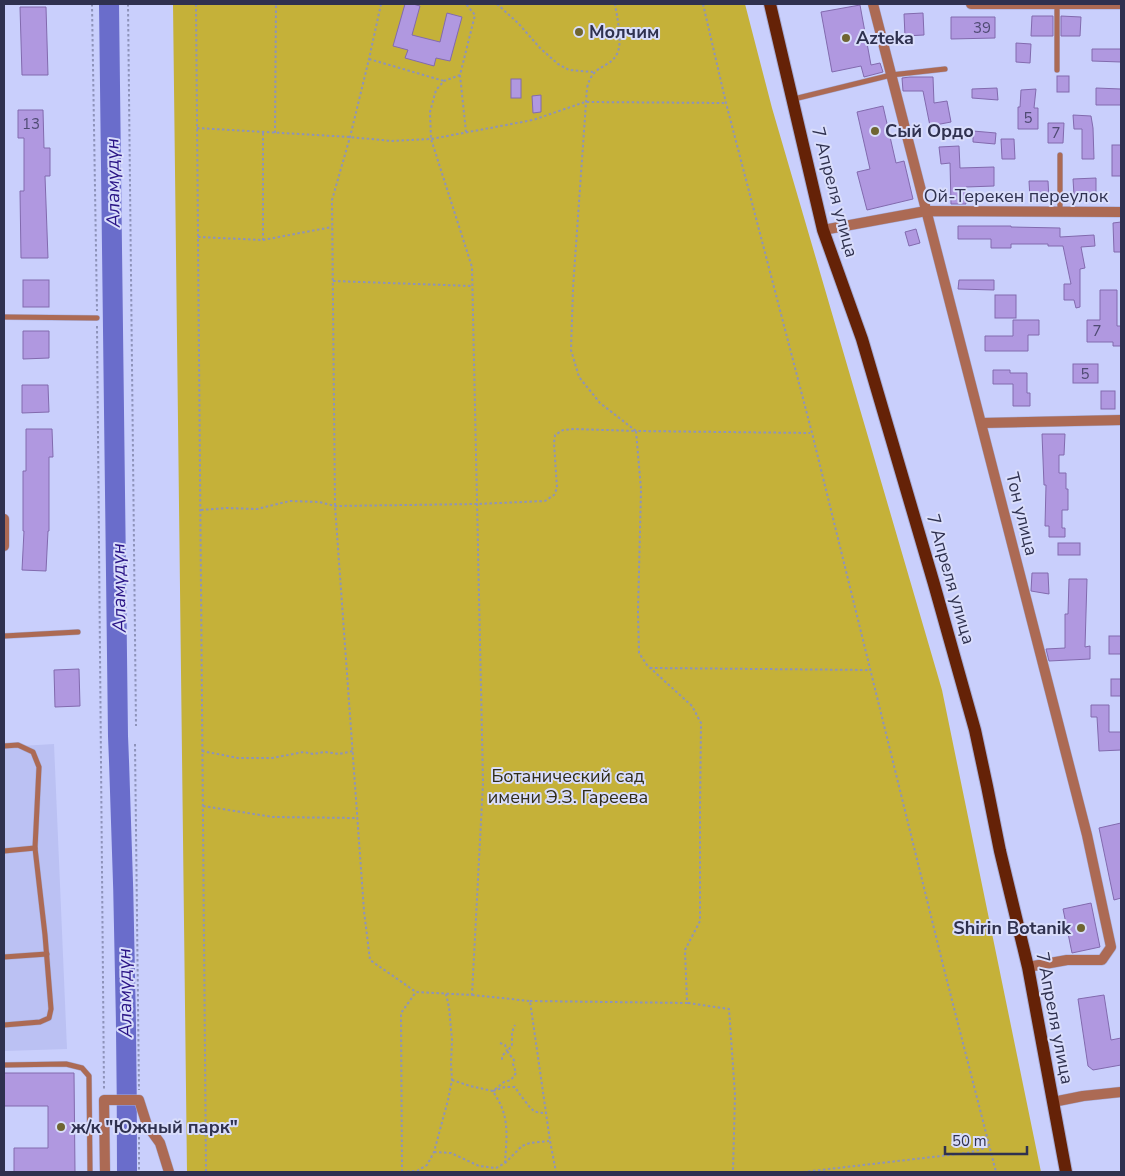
<svg xmlns="http://www.w3.org/2000/svg" width="1125" height="1176" font-family="'Nunito Sans',sans-serif">
<style>
.built{fill:#bbc1f3}
.green{fill:#c5b139}
.lines{fill:none;stroke-linecap:round;stroke-linejoin:round}
.river{stroke:#6a6dcb;stroke-width:20}
.building{fill:#b098e0;stroke:#826aae}
.lane-casing{stroke:#a7acd6;stroke-width:6}
.street-casing{stroke:#a7acd6;stroke-width:11}
.primary-casing{stroke:#a7acd6;stroke-width:14}
.path{stroke:#8e93ba;stroke-width:2;stroke-dasharray:2.5 2.5;stroke-linecap:butt}
.lane{stroke:#ac6a54;stroke-width:5}
.street{stroke:#ac6a54;stroke-width:10}
.primary{stroke:#652207;stroke-width:12}
.poi-dot{fill:#6f6532;stroke:#d9ddfb;stroke-width:2}
.labels{text-anchor:middle;stroke-width:4;stroke-linejoin:round;paint-order:stroke}
.number-label{font-size:15px;fill:#4f4b73}
.poi-label{font-size:18px;font-weight:bold;fill:#2f314f;stroke:#d9ddfb;text-anchor:start}
.street-label{font-size:18px;fill:#2f314f;stroke:#d9ddfb}
.park-label{font-size:18px;fill:#302c17;stroke:#d9ddfb}
.water-label{font-size:19px;font-style:italic;fill:#2a1486;stroke:#d9ddfb}
</style>
<rect width="100%" height="100%" fill="#c9cffc"/>
<polygon class="built" points="54,744 67,1049 4,1051 4,747"/>
<polygon class="green" points="173,4 745,4 772,108 942,690 1041,1172 187,1172"/>
<g class="lines">
<path class="river" d="M109,4L118,736C124,881 127,1027 127,1172"/>
</g>
<g class="building">
<polygon points="405,4 413,4 420,6 412,35 440,42 447,13 462,17 450,61 436,58 434,66 405,58 408,50 393,46"/>
<polygon points="860,5 871,65 880,63 883,72 864,77 861,66 832,72 821,12"/>
<polygon points="20,7 46,7 48,75 22,75"/>
<polygon points="923,13 924,35 905,36 904,14"/>
<polygon points="1032,16 1053,16 1053,36 1031,36"/>
<polygon points="1061,16 1081,17 1080,36 1061,36"/>
<polygon points="951,17 995,17 995,38 951,39"/>
<polygon points="1016,43 1031,44 1030,63 1016,62"/>
<polygon points="1092,49 1121,49 1121,62 1092,61"/>
<rect x="1057" y="76" width="12" height="16"/>
<polygon points="910,77 933,77 934,103 947,101 951,122 930,126 923,91 903,91 902,78"/>
<rect x="511" y="79" width="10" height="19"/>
<polygon points="997,88 998,100 972,98 972,89"/>
<polygon points="1096,88 1121,89 1121,105 1096,105"/>
<polygon points="1036,89 1034,108 1038,108 1038,129 1018,129 1018,107 1020,107 1021,90"/>
<polygon points="541,95 541,112 533,113 532,96"/>
<polygon points="883,106 896,163 904,161 913,199 867,210 857,172 870,169 857,112"/>
<polygon points="18,110 43,110 44,148 50,148 50,176 45,176 48,258 21,258 20,191 24,191 24,138 18,138"/>
<polygon points="1073,115 1091,116 1093,128 1094,159 1082,159 1082,129 1074,129"/>
<polygon points="1048,123 1064,123 1063,143 1048,143"/>
<polygon points="973,131 996,133 995,144 973,142"/>
<polygon points="1001,139 1014,139 1015,159 1002,159"/>
<rect x="1112" y="145" width="9" height="31"/>
<polygon points="959,146 960,168 994,167 994,186 966,187 966,204 951,204 950,163 941,164 939,147"/>
<polygon points="1096,178 1096,195 1074,195 1073,179"/>
<polygon points="1029,181 1048,181 1049,199 1030,199"/>
<polygon points="1121,222 1121,252 1114,252 1113,223"/>
<polygon points="958,226 1011,226 1011,227 1060,228 1060,237 1094,235 1095,246 1081,247 1085,268 1080,269 1080,307 1076,308 1074,300 1064,300 1064,284 1071,284 1063,246 1048,246 1048,244 1011,244 1011,248 991,248 991,239 958,239"/>
<polygon points="916,229 920,243 909,246 905,232"/>
<rect x="23" y="280" width="26" height="27"/>
<polygon points="959,280 994,280 994,290 958,289"/>
<polygon points="1100,290 1117,290 1117,326 1121,326 1121,346 1113,346 1113,342 1087,342 1087,320 1100,320"/>
<rect x="995" y="295" width="21" height="23"/>
<polygon points="1013,320 1039,320 1039,335 1028,335 1028,351 985,351 985,336 1013,336"/>
<polygon points="23,331 49,331 49,358 23,359"/>
<rect x="1073" y="364" width="25" height="19"/>
<polygon points="993,370 1010,370 1010,373 1027,373 1027,393 1030,393 1030,406 1013,406 1013,384 993,384"/>
<polygon points="22,385 48,385 49,412 22,413"/>
<rect x="1101" y="391" width="14" height="18"/>
<polygon points="26,429 52,429 53,457 49,457 49,531 48,531 46,571 22,570 24,531 23,531 23,471 26,471"/>
<polygon points="1042,434 1065,434 1064,455 1059,455 1059,473 1066,473 1066,489 1068,489 1068,510 1062,510 1062,528 1065,528 1065,537 1049,537 1049,526 1045,526 1046,485 1044,485"/>
<rect x="1058" y="543" width="22" height="12"/>
<polygon points="1032,573 1048,573 1049,594 1031,591"/>
<polygon points="1069,579 1087,579 1085,647 1090,646 1090,659 1049,661 1046,649 1065,648 1065,614 1068,614"/>
<rect x="1109" y="636" width="12" height="18"/>
<polygon points="79,669 80,706 55,707 54,670"/>
<rect x="1111" y="679" width="10" height="17"/>
<polygon points="1091,705 1109,705 1109,732 1121,732 1121,750 1099,751 1097,717 1091,717"/>
<polygon points="1121,823 1121,898 1114,900 1099,828"/>
<polygon points="1091,903 1100,947 1072,953 1063,909"/>
<polygon points="1104,995 1111,1040 1121,1038 1121,1065 1093,1070 1088,1066 1078,999"/>
<polygon points="4,1073 74,1073 75,1172 14,1172 14,1148 48,1148 48,1106 4,1106"/>
</g>
<g class="lines">
<g class="lane-casing">
<g id="lane">
<polyline points="1057,4 1057,70"/>
<polyline points="794,99 891,75 945,69"/>
<polyline points="1060,155 1060,212"/>
<polyline points="4,317 97,318"/>
<polyline points="4,636 78,632"/>
<polyline points="4,746 18,745 33,752 39,767 35,848 45,935 51,1009 49,1018 40,1022 4,1025"/>
<polyline points="4,851 35,848"/>
<polyline points="4,957 47,954"/>
<polyline points="4,1065 66,1064 82,1068 89,1076 90,1172"/>
</g>
</g>
<g class="street-casing">
<g id="street">
<polyline points="873,4 1087,835 1111,947 1102,960 1067,960 1028,967"/>
<polyline points="971,4 1121,4"/>
<polyline points="823,230 926,211 1121,212"/>
<polyline points="982,423 1121,420"/>
<polyline points="4,519 4,546"/>
<polyline points="1053,1102 1083,1096 1121,1092"/>
<polyline points="105,1172 104,1100 139,1100 147,1125 160,1143 169,1172"/>
</g>
</g>
<g class="primary-casing">
<polyline id="primary" points="770,4 823,230 862,339 934,584 975,730 987,786 1000,851 1028,967 1066,1172"/>
</g>
<g class="path">
<polyline points="92,4 97,311"/>
<polyline points="128,4 136,726"/>
<polyline points="196,4 206,1172"/>
<polyline points="381,4 369,59 350,137 332,200 335,506 364,911 370,960 416,992 472,995 483,783 472,267 431,139 430,112 436,90 444,81 460,75 475,15 466,4"/>
<polyline points="497,4 518,23 540,48 558,64 569,70 593,72"/>
<polyline points="703,4 726,103 812,433 944,969 996,1172"/>
<polyline points="369,59 444,81"/>
<polyline points="460,75 466,132"/>
<polyline points="197,128 350,137 391,141 431,139 533,120 585,102 726,103"/>
<polyline points="263,133 263,240"/>
<polyline points="275,133 276,4"/>
<polyline points="198,237 263,240 332,227"/>
<polyline points="333,281 472,286"/>
<polyline points="97,326 104,1089"/>
<path d="M201,510L227,508L257,509L290,501L319,502L335,506L477,504L545,501L554,495L557,488L554,443L555,435L563,430L574,429L636,431L600,403L579,377L571,350L573,288L587,88C593,63 608,70 617,54C623,42 617,17 615,4"/>
<polyline points="650,668 870,670"/>
<polyline points="135,744 139,1090"/>
<polyline points="202,751 238,758 272,758 304,752 313,754 325,752 339,754 353,751"/>
<polyline points="203,806 273,817 357,818"/>
<polyline points="472,995 530,1001 550,1141 556,1172"/>
<polyline points="530,1001 687,1003 685,950 700,921 700,807 701,723 692,706 647,665 639,653 638,612 641,489 636,431 810,433"/>
<polyline points="688,1003 729,1009 735,1095 733,1172"/>
<polyline points="500,1043 505,1045 507,1051 502,1056 502,1062"/>
<polyline points="452,1080 470,1086 493,1091 504,1082 511,1080 516,1073 513,1064 514,1060 507,1051 512,1046 512,1032 515,1025"/>
<polyline points="139,1132 139,1172"/>
<polyline points="434,1152 451,1153 479,1166 496,1168 505,1163 522,1146 530,1143 549,1141"/>
<path d="M505,1163C506,1145 509,1126 502,1108C500,1102 496,1097 493,1091L505,1087H515C518,1092 521,1096 525,1101C532,1110 533,1113 546,1113"/>
<polyline points="402,1172 417,1171 427,1165 434,1152 448,1100 452,1080 451,1064 452,1040 449,1007 446,994"/>
<polyline points="402,1172 401,1013 416,992"/>
<polyline points="803,1172 967,1153 979,1150 989,1146"/>
</g>
<use href="#lane" class="lane"/>
<use href="#street" class="street"/>
<use href="#primary" class="primary"/>
</g>
<g class="poi-dot">
<circle cx="579" cy="32" r="5"/>
<circle cx="846" cy="38" r="5"/>
<circle cx="875" cy="131" r="5"/>
<circle cx="1081" cy="928" r="5"/>
<circle cx="61" cy="1127" r="5"/>
</g>
<g class="labels">
<g class="number-label">
<text x="982" y="33">39</text>
<text x="1028" y="123">5</text>
<text x="31" y="129">13</text>
<text x="1056" y="138">7</text>
<text x="1097" y="336">7</text>
<text x="1085" y="379">5</text>
</g>
<g class="poi-label">
<text x="589" y="38">Молчим</text>
<text x="856" y="44">Azteka</text>
<text x="885" y="137">Сый Ордо</text>
<text x="1071" y="934" text-anchor="end">Shirin Botanik</text>
<text x="71" y="1133">ж/к "Южный парк"</text>
</g>
<g class="street-label">
<text transform="translate(835 192) rotate(75)" y="6">7 Апреля улица</text>
<text x="1016" y="202">Ой-Терекен переулок</text>
<text transform="translate(1022 514) rotate(76)" y="6">Тон улица</text>
<text transform="translate(951 579) rotate(74)" y="6">7 Апреля улица</text>
<text transform="translate(1055 1018) rotate(79)" y="6">7 Апреля улица</text>
</g>
<g class="park-label">
<text x="568" y="782">Ботанический сад<tspan x="568" dy="21">имени Э.З. Гареева</tspan></text>
</g>
<g class="water-label">
<text transform="translate(112 183) rotate(-91)" y="7">Аламүдүн</text>
<text transform="translate(118 588) rotate(-91)" y="7">Аламүдүн</text>
<text transform="translate(124 993) rotate(-91)" y="7">Аламүдүн</text>
</g>
</g>
<rect width="1125" height="1176" fill="none" stroke="#2f314f" stroke-width="10"/>
<path d="M945 1146v8h82v-8" fill="none" stroke="#2f314f" stroke-width="2.5"/>
<text x="952" y="1146" font-size="15" fill="#2f314f" stroke="#d9ddfb" stroke-width="4" paint-order="stroke">50 m</text>
</svg>
